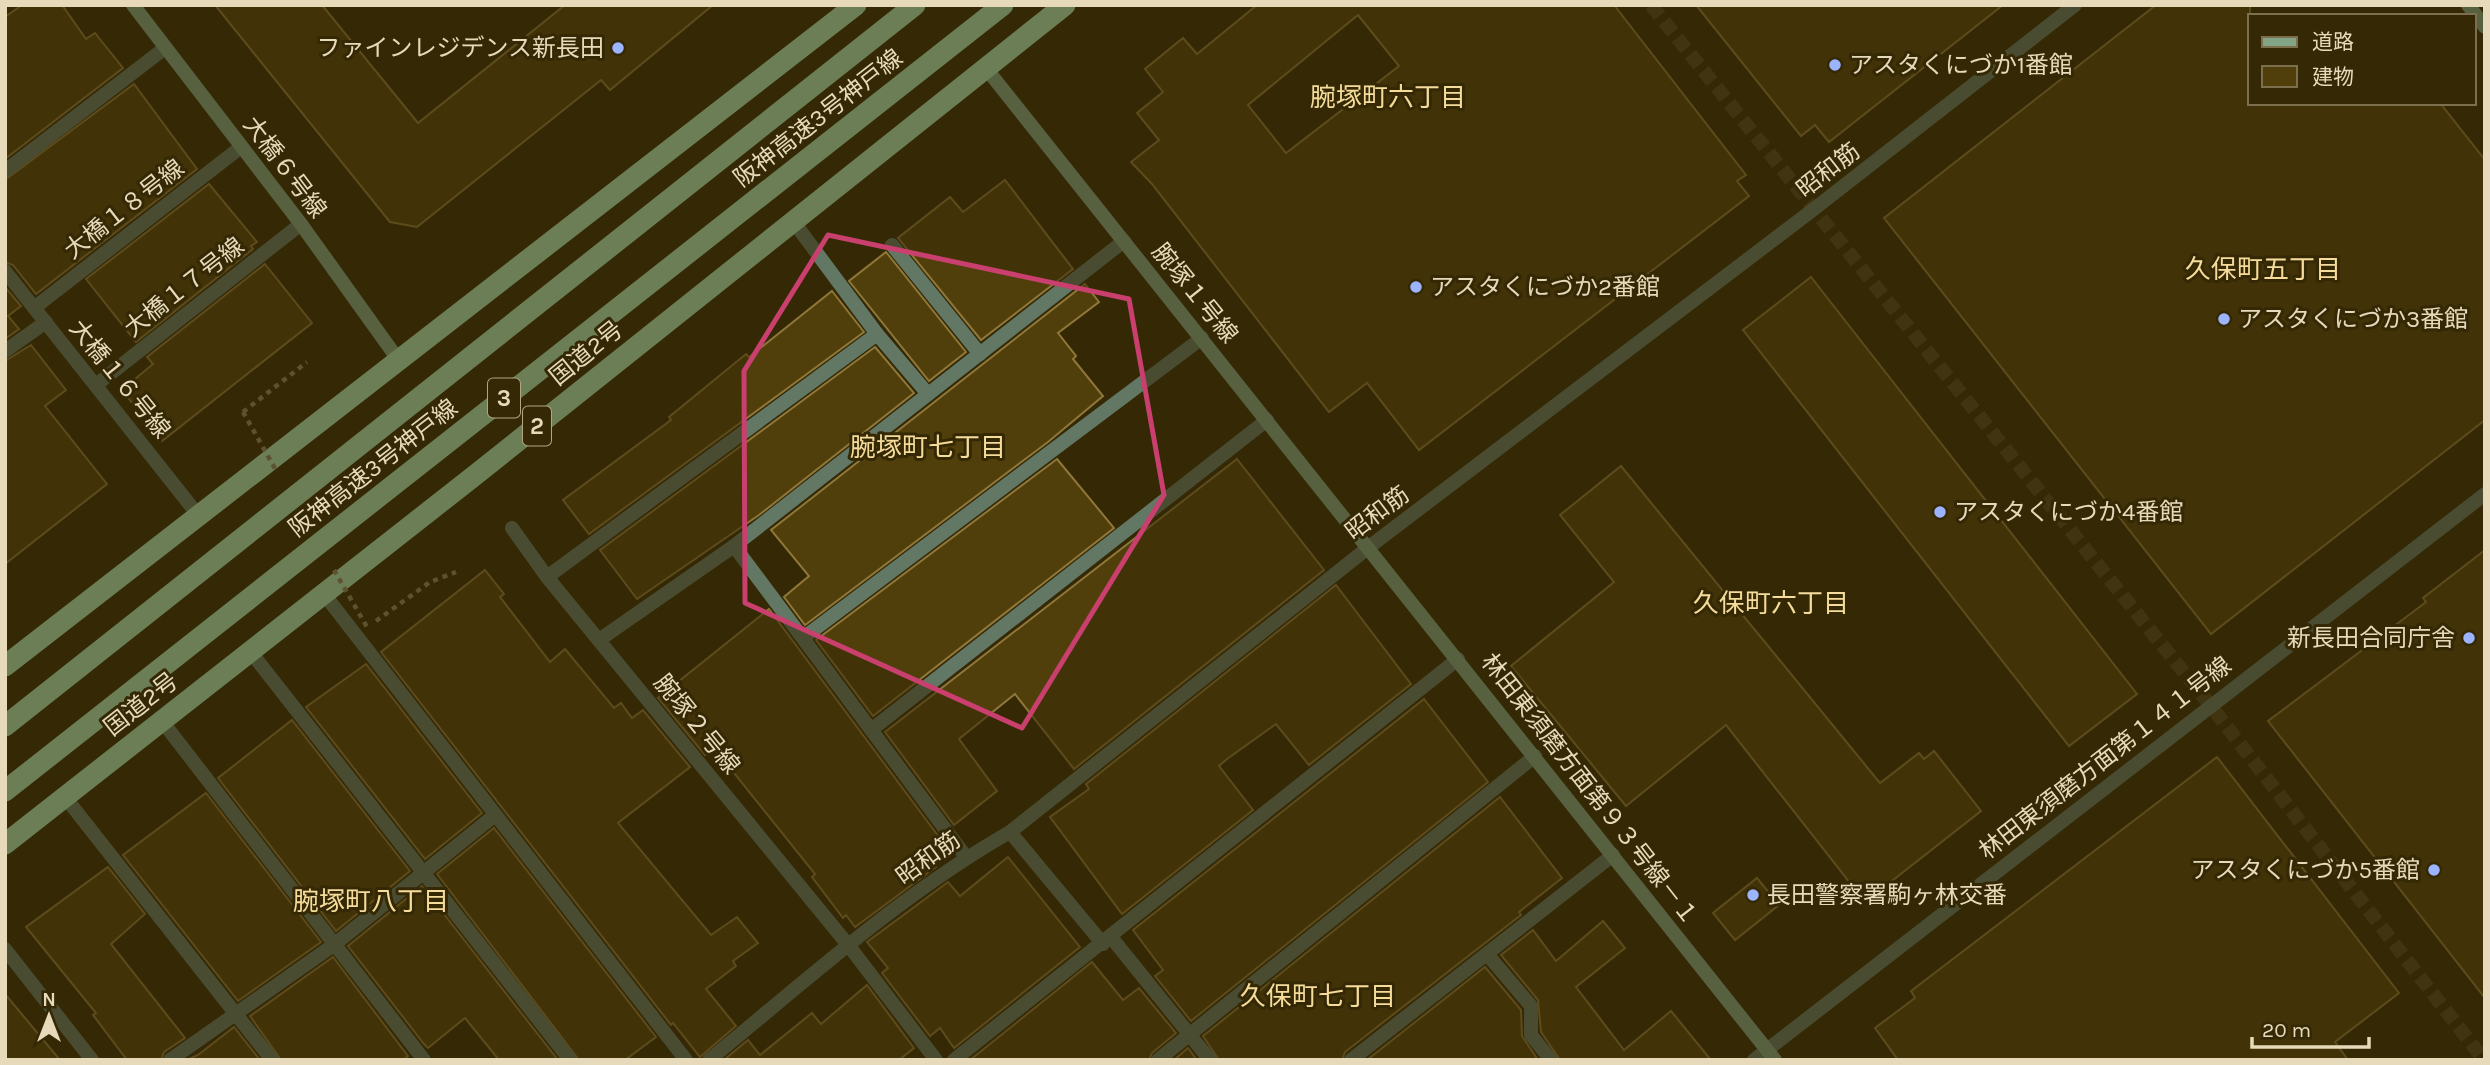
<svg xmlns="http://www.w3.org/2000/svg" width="2490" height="1065" font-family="Karla,'Noto Sans JP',sans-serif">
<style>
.building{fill:#503e0b;stroke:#8f7739;stroke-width:2;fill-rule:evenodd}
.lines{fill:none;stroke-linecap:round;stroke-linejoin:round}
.street-tunnel{stroke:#4f4320;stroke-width:14;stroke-dasharray:14 7;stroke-linecap:butt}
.path{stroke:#908463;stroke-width:4.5;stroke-dasharray:5 5;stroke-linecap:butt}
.lane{stroke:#627865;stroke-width:14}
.street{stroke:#627865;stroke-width:14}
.secondary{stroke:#81a586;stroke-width:14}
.highway{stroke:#aee7b7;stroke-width:21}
.path-bridge{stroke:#908463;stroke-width:4.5;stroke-dasharray:5 5;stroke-linecap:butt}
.highway-bridge{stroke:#aee7b7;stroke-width:21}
.marked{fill:none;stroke:#c93f6e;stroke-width:5;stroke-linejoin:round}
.poi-dot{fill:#9bb4fd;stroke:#342805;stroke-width:2.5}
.labels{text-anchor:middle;stroke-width:6;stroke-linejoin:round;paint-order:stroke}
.shield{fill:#342805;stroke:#b1a584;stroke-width:2}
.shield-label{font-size:23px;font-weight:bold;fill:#e6dabb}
.poi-label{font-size:24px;fill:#e6dabb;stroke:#342805;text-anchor:start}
.street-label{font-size:24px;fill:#e6dabb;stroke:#342805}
.neighbourhood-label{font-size:26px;fill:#f5dc9b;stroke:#342805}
</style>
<rect width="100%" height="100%" fill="#342805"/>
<g class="building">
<polygon points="22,5 62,5 86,39 95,33 123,68 5,159 5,17"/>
<polygon points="215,5 322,5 418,123 565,5 713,5 610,90 601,80 417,227 390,222"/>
<path d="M1257,5H1614L1746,175L1737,181L1749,196L1419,450L1367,383L1329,412L1152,184L1131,162L1159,140L1137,113L1163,92L1145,69L1183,38L1197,54ZM1358,15L1399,66L1286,153L1248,105Z"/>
<polygon points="1696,5 2003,5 1829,142 1815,125 1801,136"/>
<polygon points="2156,5 2250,5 2250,103 2440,103 2485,160 2485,420 2211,634 1884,218"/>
<polygon points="134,84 197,169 36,294 13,265 5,262 5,180"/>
<polygon points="1005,180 1073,269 981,340 898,238 950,197 963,212"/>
<polygon points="209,184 257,242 251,246 253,249 136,342 86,279"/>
<polygon points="886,252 966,352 929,381 849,281"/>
<polygon points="265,264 312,323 162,441 122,390 153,364 147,357"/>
<polygon points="1811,277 2137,694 2069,746 1743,330"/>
<polygon points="1085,284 1099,302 1058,333 1076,356 1073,359 1103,396 1048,442 805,625 784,597 809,576 771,530"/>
<polygon points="5,287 21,306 8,316 19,329 5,339"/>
<polygon points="832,291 864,332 589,534 563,500 671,420 669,417 746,354 749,357"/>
<polygon points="31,345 66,390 45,406 107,484 5,564 5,361"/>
<polygon points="875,347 914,393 759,515 637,599 600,550"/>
<polygon points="1057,459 1114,528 873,716 816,640"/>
<polygon points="1237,459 1324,570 1074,769 1015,694 959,739 997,791 954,825 885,732"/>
<polygon points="1621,466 1880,783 1919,753 1924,759 1934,751 1981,811 1865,902 1726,725 1626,806 1511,666 1614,582 1560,515"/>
<polygon points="2485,550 2485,998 2268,721 2426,602 2423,598"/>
<polygon points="485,570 504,594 500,597 550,662 565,649 614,708 621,703 632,718 643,710 690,767 618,823 711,935 737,917 758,943 733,961 736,966 706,989 736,1026 700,1057 673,1023 671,1025 381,652"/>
<polygon points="1336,585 1411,684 1309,765 1276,724 1227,759 1219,766 1253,810 1122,914 1050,817 1089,789 1086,784"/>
<polygon points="769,609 939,837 923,850 936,867 855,927 846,915 843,918 812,877 815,874 714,748 705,755 658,698"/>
<polygon points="366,664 482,813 425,859 306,707"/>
<polygon points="1424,699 1488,782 1191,1021 1155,976 1163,970 1133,930"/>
<polygon points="292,720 410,871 336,931 218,778"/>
<polygon points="2217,757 2399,993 2335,1042 2348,1060 1898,1060 1875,1028 1915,998 1911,991"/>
<polygon points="206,793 321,942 238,1001 123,855"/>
<polygon points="1500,797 1562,878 1519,912 1521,915 1345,1052 1342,1060 1219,1060 1203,1036"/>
<polygon points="494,828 656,1037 625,1060 579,1060 437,874"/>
<polygon points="1008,857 1080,947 954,1048 940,1028 930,1036 882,973 888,968 867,942 948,882 960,896"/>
<polygon points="108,867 145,914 111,944 185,1038 164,1052 161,1060 127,1060 93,1015 96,1013 26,927"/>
<polygon points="1757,878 1779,905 1735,940 1713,913"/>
<polygon points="422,886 558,1060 499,1060 465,1018 428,1048 424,1044 348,946"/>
<polygon points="1603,921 1625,948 1576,987 1624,1050 1671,1011 1711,1060 1560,1060 1541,1032 1538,1000 1501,955 1533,930 1556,961"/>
<polygon points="333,957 408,1056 403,1060 281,1060 250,1016"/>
<polygon points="1092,962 1123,1000 1139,988 1176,1033 1152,1053 1149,1060 970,1060"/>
<polygon points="1485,967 1521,1010 1522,1036 1538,1060 1367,1060"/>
<polygon points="867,985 914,1048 899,1060 724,1060 748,1040 760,1055 812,1013 821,1024"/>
<polygon points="5,994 60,1060 5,1060"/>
<polygon points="234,1027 260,1060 187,1060 198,1055"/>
<polygon points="1188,1048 1197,1060 1174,1060"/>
</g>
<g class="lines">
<polyline class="street-tunnel" points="1651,5 2210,705 2484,1060"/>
<g class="path">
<polyline points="243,412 307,362"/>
<polyline points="376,621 430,582 456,572"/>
</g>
<g class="lane">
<polyline points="5,171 165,48"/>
<polyline points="793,221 877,334 928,394"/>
<polyline points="892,245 980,354"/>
<polyline points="5,271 198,515"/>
<polyline points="34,308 241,147"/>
<polyline points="5,351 46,322"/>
<polyline points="96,385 301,224"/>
<polyline points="734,546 966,857"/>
<polyline points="547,577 877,334"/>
<polyline points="324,594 686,1060"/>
<polyline points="803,638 1202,338"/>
<polyline points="599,640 734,546 1124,241"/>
<polyline points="250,651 570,1060"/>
<polyline points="162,721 424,1060"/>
<polyline points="871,730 1267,420"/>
<polyline points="65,797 272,1060"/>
<polyline points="1010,832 1103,944"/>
<polyline points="1111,937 1210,1060"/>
<polyline points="1487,954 1531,1006 1531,1035 1551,1060"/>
<polyline points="170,1060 335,944 495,815"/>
<polyline points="954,1060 1458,659"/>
<polyline points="1158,1060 1535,756"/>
<polyline points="1351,1060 1613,855"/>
</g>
<g class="street">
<polyline points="512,528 547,577 849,946 936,1060"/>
<polyline points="5,949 92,1060"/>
<path d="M709,1060C806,981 901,894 1010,832L1369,547L1814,209L2075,5"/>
<polyline points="1754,1060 2485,494"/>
</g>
<g class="secondary">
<polyline points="133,5 301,224 397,358"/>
<polyline points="2468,5 2485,27"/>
<polyline points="985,67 1775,1060"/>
</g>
<g class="highway">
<polyline points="5,666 856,5"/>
<polyline points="5,844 474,476 1065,5"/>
</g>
<g class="path-bridge">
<polyline points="243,412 277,472"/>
<polyline points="334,570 367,627"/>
</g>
<g class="highway-bridge">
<polyline points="5,726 915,5"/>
<polyline points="5,791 1003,5"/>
</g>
</g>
<path d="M0 0H2490V1065H0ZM828,235L1129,299L1164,495L1022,728L745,603L744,371Z" fill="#342805" fill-opacity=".55" fill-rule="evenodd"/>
<path class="marked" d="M828,235L1129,299L1164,495L1022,728L745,603L744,371Z"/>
<g class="poi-dot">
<circle cx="618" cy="48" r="7"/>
<circle cx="1835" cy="65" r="7"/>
<circle cx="1416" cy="287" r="7"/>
<circle cx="2224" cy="319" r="7"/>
<circle cx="1940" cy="512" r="7"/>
<circle cx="2469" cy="638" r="7"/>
<circle cx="2434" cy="870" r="7"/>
<circle cx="1753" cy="895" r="7"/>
</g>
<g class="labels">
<g class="shield">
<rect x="488" y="378.5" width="32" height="39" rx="5"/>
<rect x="523" y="406.5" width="28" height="39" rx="5"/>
</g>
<g class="shield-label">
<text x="504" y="406">3</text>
<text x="537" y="434">2</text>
</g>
<g class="poi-label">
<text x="604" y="56" text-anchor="end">ファインレジデンス新長田</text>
<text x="1849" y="73">アスタくにづか1番館</text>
<text x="1430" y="295">アスタくにづか2番館</text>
<text x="2238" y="327">アスタくにづか3番館</text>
<text x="1954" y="520">アスタくにづか4番館</text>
<text x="2455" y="646" text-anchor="end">新長田合同庁舎</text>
<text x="2420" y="878" text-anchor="end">アスタくにづか5番館</text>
<text x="1767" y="903">長田警察署駒ヶ林交番</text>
</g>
<g class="street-label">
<text transform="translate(818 118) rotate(-38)" y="8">阪神高速3号神戸線</text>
<text transform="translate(285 167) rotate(53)" y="8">大橋６号線</text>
<text transform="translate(1828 170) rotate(-38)" y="8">昭和筋</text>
<text transform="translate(124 209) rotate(-38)" y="8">大橋１８号線</text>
<text transform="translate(184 287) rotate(-38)" y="8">大橋１７号線</text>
<text transform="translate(1195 293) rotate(51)" y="8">腕塚１号線</text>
<text transform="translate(586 353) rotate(-39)" y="8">国道2号</text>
<text transform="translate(120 379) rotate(51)" y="8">大橋１６号線</text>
<text transform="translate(373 468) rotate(-38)" y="8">阪神高速3号神戸線</text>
<text transform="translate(1377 513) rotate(-37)" y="8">昭和筋</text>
<text transform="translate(141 704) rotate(-38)" y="8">国道2号</text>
<text transform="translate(697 724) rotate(51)" y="8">腕塚２号線</text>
<text transform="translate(2105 758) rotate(-38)" y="8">林田東須磨方面第１４１号線</text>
<text transform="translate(1590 789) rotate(52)" y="8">林田東須磨方面第９３号線－１</text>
<text transform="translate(928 858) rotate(-36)" y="8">昭和筋</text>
</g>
<g class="neighbourhood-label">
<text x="1388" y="106">腕塚町六丁目</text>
<text x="2263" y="278">久保町五丁目</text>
<text x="928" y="456">腕塚町七丁目</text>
<text x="1771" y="612">久保町六丁目</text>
<text x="371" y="910">腕塚町八丁目</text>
<text x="1318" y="1005">久保町七丁目</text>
</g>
</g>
<rect width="2490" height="1065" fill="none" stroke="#e6dabb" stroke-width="14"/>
<rect x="2248" y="14" width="228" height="91" fill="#342805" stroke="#7b6f4e" stroke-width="2"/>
<rect x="2262" y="37" width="35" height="10" fill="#81a586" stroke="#7b6f4e" stroke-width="2"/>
<text x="2312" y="49" font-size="21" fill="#e6dabb">道路</text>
<rect x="2262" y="66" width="35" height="21" fill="#503e0b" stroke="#7b6f4e" stroke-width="2"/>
<text x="2312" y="84" font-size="21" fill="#e6dabb">建物</text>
<g transform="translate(49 1016)" stroke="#342805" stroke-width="5" paint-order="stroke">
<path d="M0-5L12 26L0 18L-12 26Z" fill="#e6dabb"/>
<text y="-10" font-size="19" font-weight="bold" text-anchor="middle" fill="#e6dabb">N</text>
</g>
<path d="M2252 1037v10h117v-10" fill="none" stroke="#e6dabb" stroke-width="3.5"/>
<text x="2262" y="1037" font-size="21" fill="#e6dabb" stroke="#342805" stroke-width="5" paint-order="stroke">20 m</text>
</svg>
